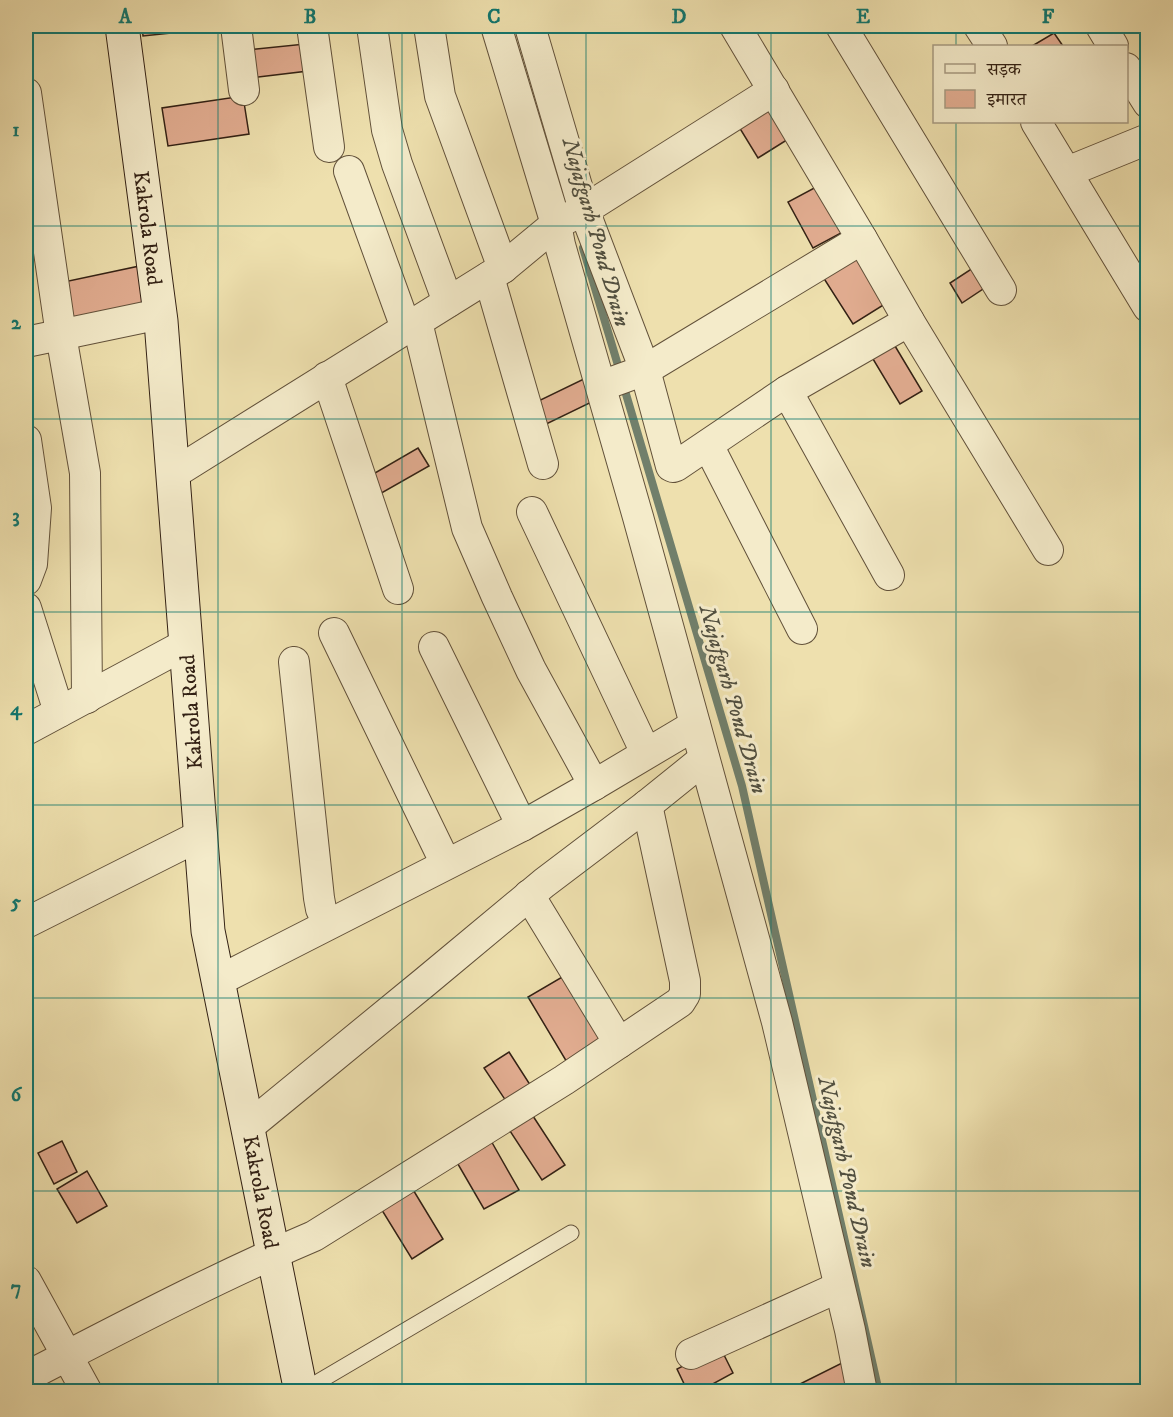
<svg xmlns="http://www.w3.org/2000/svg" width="1173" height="1417" font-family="'IM FELL DW Pica','Noto Serif Devanagari',serif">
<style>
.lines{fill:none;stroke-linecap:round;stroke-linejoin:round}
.stream{stroke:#717f6b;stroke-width:8}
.building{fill:#e1ac90;stroke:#332114;stroke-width:1.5}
.lane-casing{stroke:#62513a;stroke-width:17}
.street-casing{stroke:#62513a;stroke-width:32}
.secondary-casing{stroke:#332114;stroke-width:35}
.lane{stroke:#f4ebca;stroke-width:15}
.street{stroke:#f4ebca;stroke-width:30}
.secondary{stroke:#f4ebca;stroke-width:33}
.grid{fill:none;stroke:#0f766e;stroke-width:1.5;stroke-opacity:0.55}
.labels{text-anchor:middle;stroke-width:6;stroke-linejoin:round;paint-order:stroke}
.street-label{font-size:21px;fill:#332114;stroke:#f4ebca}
.water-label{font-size:22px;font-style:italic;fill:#525040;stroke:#f4ebca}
.neatline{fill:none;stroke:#0f766e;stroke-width:2}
.grid-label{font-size:20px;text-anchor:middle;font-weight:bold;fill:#0f766e}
</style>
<rect width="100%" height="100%" fill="#eee0ae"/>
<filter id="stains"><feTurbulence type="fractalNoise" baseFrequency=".00333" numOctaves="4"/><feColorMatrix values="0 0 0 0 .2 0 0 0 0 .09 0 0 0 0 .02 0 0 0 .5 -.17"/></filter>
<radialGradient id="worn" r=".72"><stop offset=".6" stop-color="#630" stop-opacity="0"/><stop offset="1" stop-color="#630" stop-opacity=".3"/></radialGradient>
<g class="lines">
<g class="stream">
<polyline points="583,248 620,372"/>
<polyline points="623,384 742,786 879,1392"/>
</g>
</g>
<g class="building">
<polygon points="142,26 229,26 229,27 143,36"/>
<polygon points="1054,33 1063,46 1032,46"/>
<polygon points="305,44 308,71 249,78 246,50"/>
<polygon points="243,96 249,134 168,146 162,108"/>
<polygon points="768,103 790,138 758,158 736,122"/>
<polygon points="818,186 843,232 813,248 788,202"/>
<polygon points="856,257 885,304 853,324 823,277"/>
<polygon points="149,264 157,304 67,323 59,283"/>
<polygon points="979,264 992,283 962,303 950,283"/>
<polygon points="892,341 922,391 900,404 870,354"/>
<polygon points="590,376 600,398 538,428 528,406"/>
<polygon points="418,448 429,466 378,495 368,477"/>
<polygon points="569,973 612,1045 571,1069 528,997"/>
<polygon points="509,1052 536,1094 512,1110 484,1068"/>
<polygon points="531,1113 565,1165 542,1180 508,1128"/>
<polygon points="490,1139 519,1190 484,1209 455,1159"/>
<polygon points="62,1141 77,1172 54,1184 38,1153"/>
<polygon points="87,1171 107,1206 77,1223 57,1189"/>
<polygon points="412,1188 443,1239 412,1259 380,1207"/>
<polygon points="720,1347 733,1373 698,1392 688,1392 677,1369"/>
<polygon points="844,1362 853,1381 830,1392 784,1392"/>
</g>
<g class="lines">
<g class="lane-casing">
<polyline id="lane" points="301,1392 571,1233"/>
</g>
<g class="street-casing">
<g id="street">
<polyline points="236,26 244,90"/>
<polyline points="312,26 329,147"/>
<polyline points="372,26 387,130 397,164 448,302"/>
<polyline points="429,26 440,96 503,268"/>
<polyline points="496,26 556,224 560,245 638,517 777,1022 850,1330 862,1392"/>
<polyline points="735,26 862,239 909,321 1048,550"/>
<polyline points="841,26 1001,290"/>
<polyline points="979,26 992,46"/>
<polyline points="1101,26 1113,46"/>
<polyline points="531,30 584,210 645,370 671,466 673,467 676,466 787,391 909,321"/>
<polyline points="1126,68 1148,103"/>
<polyline points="26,93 61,335 85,473 87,698"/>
<polyline points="1036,122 1148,307"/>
<polyline points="349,171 406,328"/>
<polyline points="1067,172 1148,139"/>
<polyline points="489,277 543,464"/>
<polyline points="417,322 467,528 497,597 531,670 594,785"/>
<polyline points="26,342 160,314"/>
<polyline points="327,377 398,589"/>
<polyline points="601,386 645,370 862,239"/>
<polyline points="787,391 889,575"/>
<polyline points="26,440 36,508 32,564 26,580"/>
<polyline points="708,445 802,629"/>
<polyline points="173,474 503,268 556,224 584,210 774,90"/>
<polyline points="532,512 646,753"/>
<polyline points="26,608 59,712"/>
<polyline points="334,633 446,864"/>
<polyline points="434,647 522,826"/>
<polyline points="294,662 319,898 321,909 328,924"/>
<polyline points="26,730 186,644"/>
<polyline points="529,895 619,1043"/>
<polyline points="26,923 201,835"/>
<polyline points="218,981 522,826 594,785 695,725"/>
<polyline points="248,1127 425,982 544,883 647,805 704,759"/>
<polyline points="26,1281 87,1392"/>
<polyline points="691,1354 839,1287"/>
<path d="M26,1377C121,1328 215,1278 314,1236L564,1080L680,1002L685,994V981L647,805"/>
</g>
</g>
<g class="secondary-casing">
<polyline id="secondary" points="122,26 161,321 208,931 301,1392"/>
</g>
<use href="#lane" class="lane"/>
<use href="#street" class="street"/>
<use href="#secondary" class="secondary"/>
</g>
<path class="grid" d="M218,26V1392M402,26V1392M586,26V1392M771,26V1392M956,26V46M956,122V1392M26,226H1148M26,419H1148M26,612H1148M26,805H1148M26,998H1148M26,1191H1148"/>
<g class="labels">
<g class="street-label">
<text transform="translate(148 228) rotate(83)" y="7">Kakrola Road</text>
<text transform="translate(191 712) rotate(-94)" y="7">Kakrola Road</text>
<text transform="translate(261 1192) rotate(79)" y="7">Kakrola Road</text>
</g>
<g class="water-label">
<text transform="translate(597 232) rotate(74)" y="8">Najafgarh Pond Drain</text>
<text transform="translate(734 699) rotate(74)" y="8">Najafgarh Pond Drain</text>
<text transform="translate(848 1172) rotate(77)" y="8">Najafgarh Pond Drain</text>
</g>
</g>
<rect width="1173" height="1417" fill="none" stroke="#eee0ae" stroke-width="66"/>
<rect x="933" y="45" width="195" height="78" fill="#f4ebca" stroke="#a79a81" stroke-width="1.5"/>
<rect x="945" y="64" width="30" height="9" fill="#f4ebca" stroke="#a79a81" stroke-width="1.5"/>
<text x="987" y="75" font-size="18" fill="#332114">सड़क</text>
<rect x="945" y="90" width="30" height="18" fill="#e1ac90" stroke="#a79a81" stroke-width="1.5"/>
<text x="987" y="105" font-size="18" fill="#332114">इमारत</text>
<rect x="33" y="33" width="1107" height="1351" class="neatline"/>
<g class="grid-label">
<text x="125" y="23">A</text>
<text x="310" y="23">B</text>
<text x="494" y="23">C</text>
<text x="679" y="23">D</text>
<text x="863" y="23">E</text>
<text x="1048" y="23">F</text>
<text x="16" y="136">1</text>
<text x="16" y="329">2</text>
<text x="16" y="522">3</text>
<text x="16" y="715">4</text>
<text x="16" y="908">5</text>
<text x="16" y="1101">6</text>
<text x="16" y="1294">7</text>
</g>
<rect width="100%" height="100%" filter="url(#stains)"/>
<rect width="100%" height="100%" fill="url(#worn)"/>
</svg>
